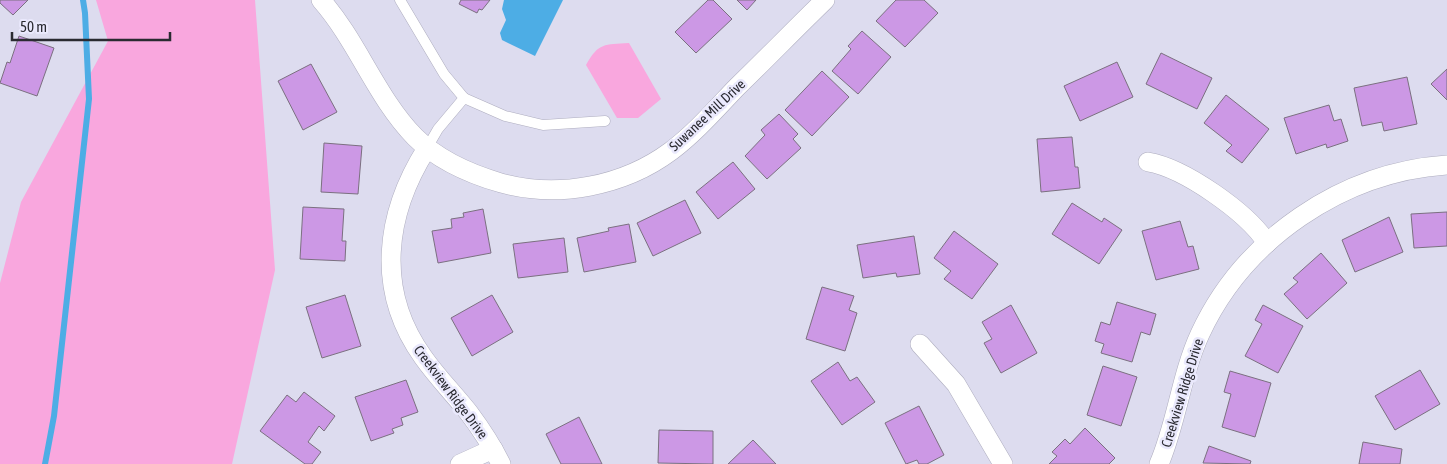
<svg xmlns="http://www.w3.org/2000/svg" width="1447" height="464" font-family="'Asap Condensed',sans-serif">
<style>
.green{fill:#f9a7de}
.water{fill:#4dade5}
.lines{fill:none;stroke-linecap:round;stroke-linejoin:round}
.stream{stroke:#4dade5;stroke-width:6}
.building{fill:#cc98e5;stroke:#7b7080}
.lane-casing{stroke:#aeadbf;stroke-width:11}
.street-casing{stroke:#aeadbf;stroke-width:20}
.lane{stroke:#fff;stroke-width:10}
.street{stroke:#fff;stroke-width:19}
.labels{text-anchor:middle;stroke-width:5;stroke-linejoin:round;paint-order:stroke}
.street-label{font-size:14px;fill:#2a2a31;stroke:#eae9fd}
</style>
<rect width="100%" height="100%" fill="#dddcef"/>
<g class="green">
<polygon points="96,0 255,0 275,270 232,464 0,464 0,283 21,202 108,41"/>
<path d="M629,43L661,99L638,118H617L586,65C599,42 604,45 629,43Z"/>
</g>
<polygon class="water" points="504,0 563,0 535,56 502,40 500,33 506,20 502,9"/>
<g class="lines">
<polyline class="stream" points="45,464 54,416 89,99 85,13 83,0"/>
</g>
<g class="building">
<polygon points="0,0 28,0 13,15 0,3"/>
<polygon points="461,0 490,0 482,10 479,9 477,13 459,4"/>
<polygon points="708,0 713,0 732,19 696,53 675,32"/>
<polygon points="737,0 756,0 747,10"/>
<polygon points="896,0 924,0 938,13 905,47 876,21"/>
<polygon points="862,31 891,57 858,94 832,71 851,49 848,46"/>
<polygon points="19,36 54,48 37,96 0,83 7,62 10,63"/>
<polygon points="1161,53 1212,78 1197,109 1146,84"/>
<polygon points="1117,62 1133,97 1080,121 1064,86"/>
<polygon points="311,64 337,112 303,130 278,81"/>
<polygon points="1447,69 1447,100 1431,84"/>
<polygon points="822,71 849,97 812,136 785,110"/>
<polygon points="1407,77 1417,124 1384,131 1382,122 1362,126 1354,88"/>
<polygon points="1226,95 1269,129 1242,163 1226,151 1232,145 1204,123"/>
<polygon points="1329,105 1334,121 1341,119 1348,141 1327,148 1326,144 1296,154 1284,118"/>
<polygon points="779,114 798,134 793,139 801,148 767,179 745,156 765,135 761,130"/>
<polygon points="1072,137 1075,167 1078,167 1080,188 1041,192 1037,139"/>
<polygon points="324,143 362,146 358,194 321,192"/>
<polygon points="733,162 755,189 718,219 696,192"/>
<polygon points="685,200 701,233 653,256 637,223"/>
<polygon points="1072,203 1102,222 1104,218 1122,230 1099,264 1052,234"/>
<polygon points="303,207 344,209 342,241 346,241 345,261 300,259"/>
<polygon points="483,209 491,253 438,263 432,231 452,228 451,219 464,217 463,213"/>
<polygon points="1447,212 1447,246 1414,248 1411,214"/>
<polygon points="1389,217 1403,252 1355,272 1342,240"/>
<polygon points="1180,221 1188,247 1193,246 1199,269 1156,280 1142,231"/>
<polygon points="629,224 636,262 584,272 577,238 609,231 608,228"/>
<polygon points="954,231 998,264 972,299 944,279 951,271 934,258"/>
<polygon points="914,236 920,274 897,277 896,273 863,278 857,245"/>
<polygon points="564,238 568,272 518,278 513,244"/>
<polygon points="1321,253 1347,283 1307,319 1284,294 1298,282 1293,278"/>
<polygon points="822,287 854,296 849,310 857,313 845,351 806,339"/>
<polygon points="345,295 361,346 322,358 306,307"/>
<polygon points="492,295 513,332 472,356 451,318"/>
<polygon points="1117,302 1156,314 1150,335 1141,332 1132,362 1101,353 1104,344 1095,341 1101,322 1110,325"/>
<polygon points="1011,305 1037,353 1001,373 984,343 992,339 982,322"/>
<polygon points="1263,305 1303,326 1278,373 1245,356 1262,324 1255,320"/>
<polygon points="838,362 850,381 857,377 875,402 842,425 811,381"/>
<polygon points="1103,366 1137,377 1121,426 1087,415"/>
<polygon points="1420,370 1440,404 1395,430 1375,396"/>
<polygon points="1230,371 1271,383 1255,437 1222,427 1231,394 1224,392"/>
<polygon points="406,380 418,412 401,418 403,425 392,429 394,433 371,441 355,397"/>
<polygon points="304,392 335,416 324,431 319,426 308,442 321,452 312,464 305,464 260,431 287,395 296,402"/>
<polygon points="919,406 944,455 927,464 919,464 917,460 906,464 885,423"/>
<polygon points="579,417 602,464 561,464 546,434"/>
<polygon points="1085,428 1115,458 1109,464 1049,464 1057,456 1052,452 1065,439 1070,444"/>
<polygon points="659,430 713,431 713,464 658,463"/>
<polygon points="753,440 776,464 728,464"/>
<polygon points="1363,442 1402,449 1400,464 1359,464"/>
<polygon points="1209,446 1251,461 1250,464 1203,463"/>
</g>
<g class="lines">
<g class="lane-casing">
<g id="lane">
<polyline points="400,0 444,74 464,98"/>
<polyline points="427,148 438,129 464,98 505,116 543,125 605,121"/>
</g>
</g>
<g class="street-casing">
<g id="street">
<path d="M321,0C358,42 376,97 415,137C438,160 470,174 501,183C558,199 624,186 671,151C695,133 715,110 736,88C766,59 795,29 825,0"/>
<path d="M427,148C385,214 375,290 423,357C437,377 454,394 469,413C481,429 492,446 501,464"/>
<path d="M1148,162C1184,168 1247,212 1267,243"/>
<polyline points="920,344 956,384 1003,464"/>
<polyline points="460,464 493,449"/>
<path d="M1159,464C1177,422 1181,375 1200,334C1244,239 1342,172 1447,165"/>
</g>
</g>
<use href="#lane" class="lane"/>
<use href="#street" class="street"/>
</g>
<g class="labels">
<g class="street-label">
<text transform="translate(707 115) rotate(-43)" y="5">Suwanee Mill Drive</text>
<text transform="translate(451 392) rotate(53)" y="5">Creekview Ridge Drive</text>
<text transform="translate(1182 393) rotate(-73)" y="5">Creekview Ridge Drive</text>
</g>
</g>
<path d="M12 32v8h158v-8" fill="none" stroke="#2a2a31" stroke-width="2.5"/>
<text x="20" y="32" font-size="15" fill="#2a2a31" stroke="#eae9fd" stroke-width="4" paint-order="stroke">50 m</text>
</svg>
